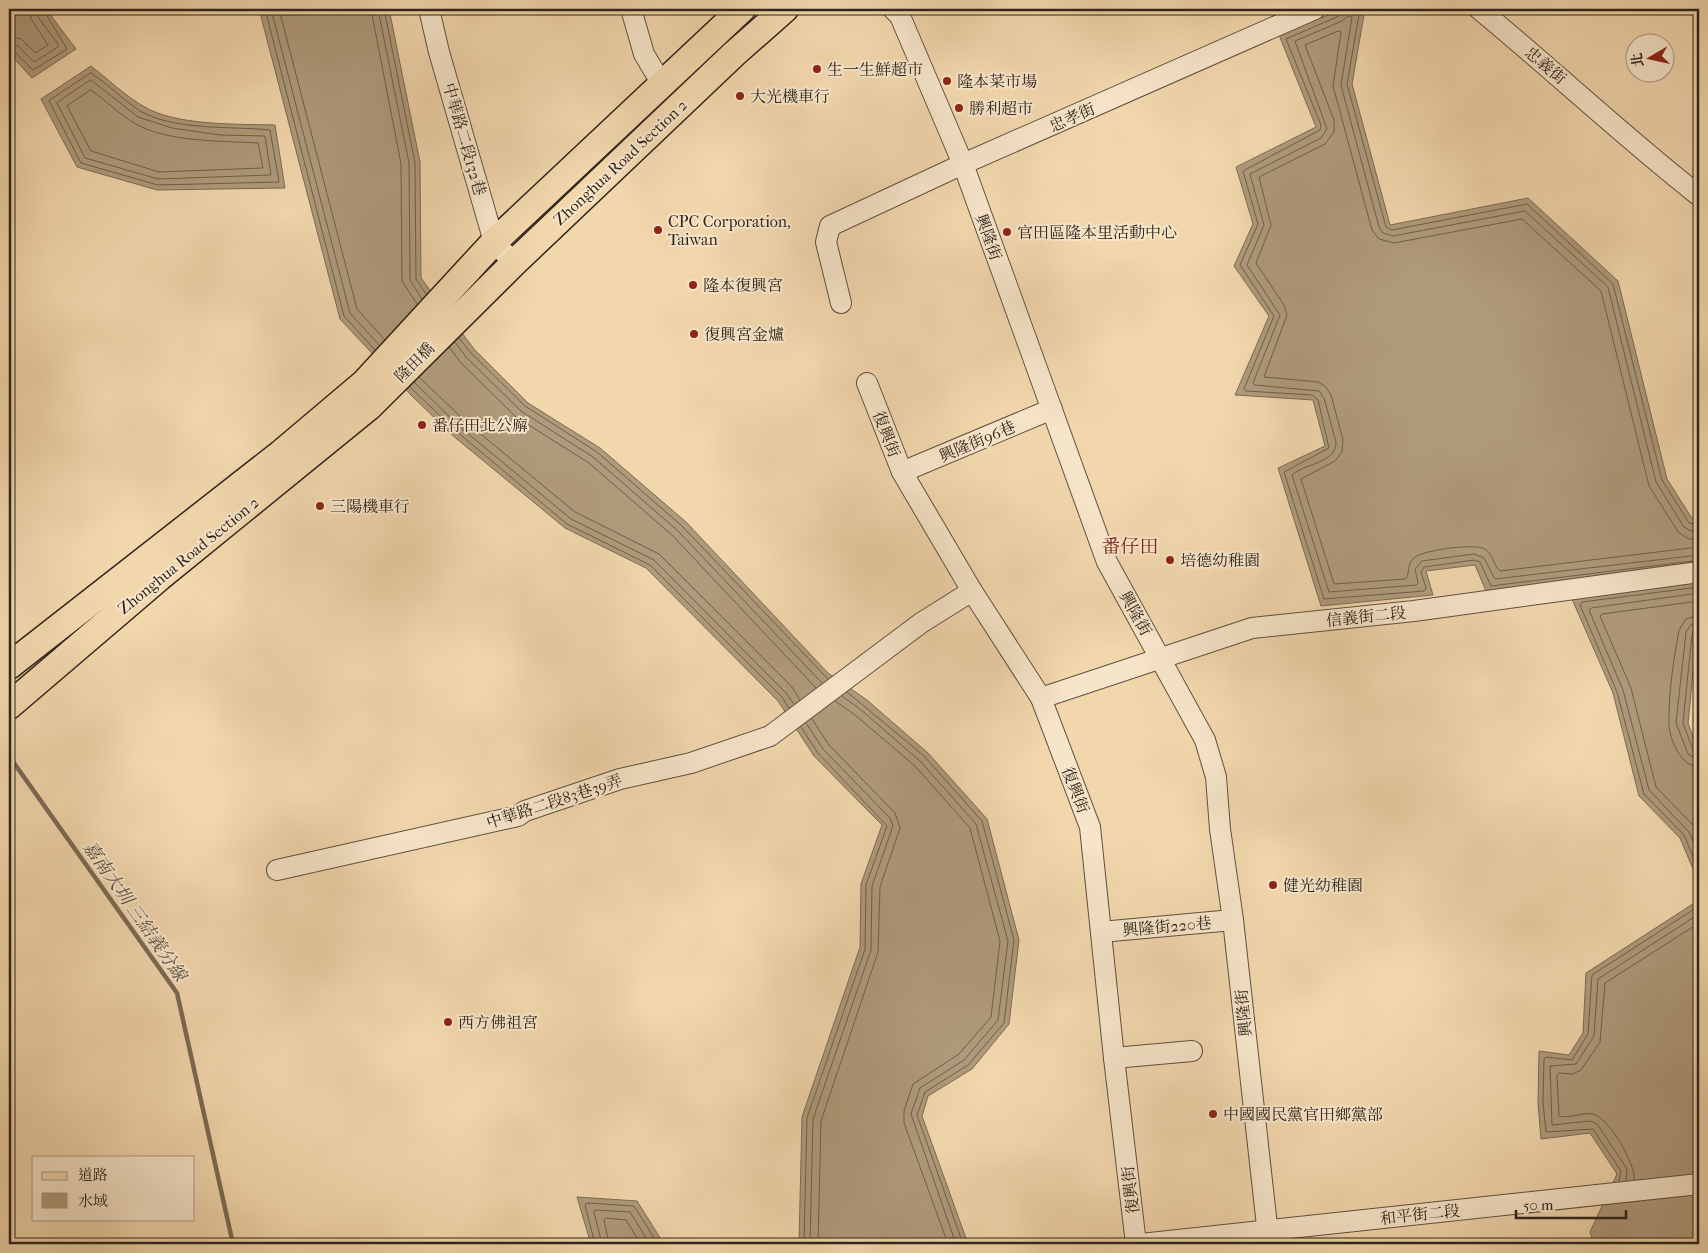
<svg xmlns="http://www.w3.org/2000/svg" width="1708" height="1253" font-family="'IM FELL French Canon','Noto Serif TC',serif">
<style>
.water{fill:#af9a7b;stroke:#7b6b55}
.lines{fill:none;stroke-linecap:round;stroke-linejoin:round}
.shore{stroke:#6e5f4b;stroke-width:1}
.stream{stroke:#7b6b55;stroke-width:4.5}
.minor-casing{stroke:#5f5140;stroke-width:22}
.major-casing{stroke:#2e241b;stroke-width:29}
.minor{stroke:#f7e5ca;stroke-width:20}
.major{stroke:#f2d7ad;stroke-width:26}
.poi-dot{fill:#8f2418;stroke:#f7e5ca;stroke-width:2}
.labels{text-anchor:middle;stroke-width:4;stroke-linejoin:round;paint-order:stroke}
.street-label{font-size:16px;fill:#2e241b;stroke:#f7e5ca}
.poi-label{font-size:16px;fill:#2e241b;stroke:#f7e5ca;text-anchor:start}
.water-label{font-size:18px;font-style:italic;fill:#5b4d3d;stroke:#f7e5ca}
.quarter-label{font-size:19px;fill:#7a1f14;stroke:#f7e5ca}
</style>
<rect width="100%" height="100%" fill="#f2d7ad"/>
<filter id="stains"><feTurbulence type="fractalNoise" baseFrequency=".004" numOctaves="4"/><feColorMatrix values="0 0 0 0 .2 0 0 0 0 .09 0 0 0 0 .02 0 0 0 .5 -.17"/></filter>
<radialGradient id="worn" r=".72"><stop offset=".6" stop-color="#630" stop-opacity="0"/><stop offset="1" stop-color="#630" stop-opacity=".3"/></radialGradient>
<g class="water">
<polygon points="9,9 46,9 76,49 32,78 9,53"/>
<polygon points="259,9 389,9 420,162 421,278 474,349 528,403 600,448 686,522 828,673 867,700 928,753 987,819 1019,940 1009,1024 972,1069 928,1096 922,1116 968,1244 796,1244 799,1243 802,1117 860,947 861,884 882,825 814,756 778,701 646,568 565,528 452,435 411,395 340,319"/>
<polygon points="1343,9 1365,9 1352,84 1390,225 1528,198 1618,281 1667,479 1693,520 1699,520 1699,566 1486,591 1475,565 1426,571 1433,595 1321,606 1278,468 1325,446 1313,400 1235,395 1269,316 1234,266 1253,224 1236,167 1316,127 1279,35"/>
<path d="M91,66C108,79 124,95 143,106C175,126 238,124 275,125L285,188L157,190L77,167L41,99Z"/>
<polygon points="1699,582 1699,611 1688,723 1699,754 1699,883 1680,838 1639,796 1613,693 1572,599"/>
<polygon points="1699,900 1699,1244 1594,1244 1590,1232 1617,1174 1590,1133 1541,1139 1538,1103 1539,1051 1569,1055 1583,1033 1586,973"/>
<polygon points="577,1197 637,1201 664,1244 591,1244"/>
</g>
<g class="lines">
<g class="shore">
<polyline points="265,9 344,316 375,350"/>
<polyline points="271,9 350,313 379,345"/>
<polyline points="279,9 357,309 385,340"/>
<polyline points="371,9 401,164 402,281 417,304"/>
<polyline points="378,9 409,163 410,280 422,299"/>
<polyline points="384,9 415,163 416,279 426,294"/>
<polyline points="1343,9 1339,16 1286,39 1321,125 1320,130 1243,171 1258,224 1240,265 1274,316 1244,389 1246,391 1312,395 1318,400 1329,448 1284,472 1324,599 1424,591 1426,588 1421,572 1424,567 1474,560 1480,562 1491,586 1693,561"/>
<polyline points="1360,9 1347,84 1386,227 1392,230 1527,204 1613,284 1662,480 1689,523 1699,525"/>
<polyline points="9,36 21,39 35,53 48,45 31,19 29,9"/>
<polyline points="9,44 18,46 34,62 58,47 58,44 38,17 36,9"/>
<polyline points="9,50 14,51 33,70 67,49 43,9"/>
<path d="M91,73C108,84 123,100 140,111C175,131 232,126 270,130L279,182L158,185L81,163L49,101Z"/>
<polygon points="91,80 138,117 172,128 220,135 265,136 271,175 158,179 85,158 57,103"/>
<path d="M91,90C105,100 119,114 134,123C165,142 222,141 258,143L263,168L159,172L91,151L67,106Z"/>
<polyline points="459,338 471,353 525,406 597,452 682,526 828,679"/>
<polyline points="455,342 466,357 521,411 593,457 678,531 822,683"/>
<polyline points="449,347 461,363 516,417 589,463 673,536 816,688"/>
<polyline points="419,377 465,421 575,512 659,554 792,687 800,700"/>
<polyline points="414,382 460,427 571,519 654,560 786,693 794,704"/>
<polyline points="410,387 456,431 567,524 650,565 782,697 789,708"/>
<path d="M1699,531H1691L1684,527L1656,482L1608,287L1525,211L1393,236L1383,233L1379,227L1341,85L1352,17L1348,16L1342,21L1295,41L1327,129L1321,138L1250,174L1264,225L1247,265L1280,315L1253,383L1255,385L1319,391L1324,398L1336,442C1337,463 1303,464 1292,475L1329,592L1416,585L1418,583L1415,569L1422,561L1474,554L1484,558L1495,579L1699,555"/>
<path d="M1699,539H1689L1679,533L1649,486L1601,291L1522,219L1394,243L1379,239L1372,230L1333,86L1341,32L1338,31L1305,45L1334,120V132L1325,144L1259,177L1271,225L1256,263L1284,305L1287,315L1264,377L1318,382L1326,387L1331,395L1343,440L1342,452L1335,461L1301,479L1334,584L1406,579C1410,572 1407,564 1414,558C1422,550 1475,543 1485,549C1493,554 1493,565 1500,571L1699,547"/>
<polyline points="1699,587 1582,602 1580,605 1617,692 1644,794 1684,835 1699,871"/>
<polyline points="1699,593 1591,608 1589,610 1623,690 1649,790 1689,832 1699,855"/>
<polyline points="1699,601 1602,614 1600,616 1631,688 1656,787 1694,826 1699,836"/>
<path d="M1699,615L1686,619L1679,630C1674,657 1668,696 1669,723C1669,739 1681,767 1699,767"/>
<polyline points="1699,622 1691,625 1686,632 1676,723 1688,754 1699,760"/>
<polyline points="1699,629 1694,630 1692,634 1683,723 1693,750 1699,753"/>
<polyline points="847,692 924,756 982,821 1014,940 1004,1023 968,1065 925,1092 917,1115 963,1244"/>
<polyline points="842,696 860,709 920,761 976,824 1008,941 998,1020 964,1060 920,1088 911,1114 956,1244"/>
<polyline points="835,701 855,715 915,766 970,828 1000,941 991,1017 959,1054 913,1084 904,1111 904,1123 948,1244"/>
<polyline points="812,719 829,745 895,813 900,828 880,887 878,952 821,1121 818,1244"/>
<polyline points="806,723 823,749 890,818 893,826 872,886 871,950 813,1119 810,1244"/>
<polyline points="801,727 818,753 887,826 866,885 865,949 807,1118 804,1244"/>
<path d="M1634,1180C1637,1165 1608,1117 1593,1114C1582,1112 1569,1119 1559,1116L1557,1075L1559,1073L1573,1074L1581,1070L1600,1042L1605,983L1699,923"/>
<polyline points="1619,1181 1621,1171 1593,1129 1546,1132 1543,1103 1544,1059 1546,1057 1572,1060 1588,1034 1592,975 1699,906"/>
<polyline points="1626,1181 1627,1169 1597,1124 1590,1121 1552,1125 1550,1066 1576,1064 1594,1036 1598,979 1699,914"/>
<polyline points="595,1244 585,1205 587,1203 634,1206 658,1244"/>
<polyline points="602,1244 594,1212 595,1210 630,1212 650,1244"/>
<polyline points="609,1244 604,1220 606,1218 626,1220 641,1244"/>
</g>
<polyline class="stream" points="9,756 177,993 233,1244"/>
<g class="minor-casing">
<g id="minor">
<polyline points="429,9 439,52 494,242 514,263"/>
<polyline points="631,9 644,54 663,86"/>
<polyline points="893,9 900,16 963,164 1107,562 1205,740 1216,777 1220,829 1233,920 1269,1244"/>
<path d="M1479,9C1553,70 1623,136 1698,195"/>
<polyline points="841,303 826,242 830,226 963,164 1315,9"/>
<polyline points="867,383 902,472 972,591 1041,698 1090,827 1114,1058 1136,1244"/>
<polyline points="902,472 1052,409"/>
<polyline points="1041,698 1252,628 1414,611 1699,572"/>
<polyline points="277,870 518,816 525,811 620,779 691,763 770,736 921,623 972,591"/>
<polyline points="1101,932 1233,920"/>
<polyline points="1114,1058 1192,1051"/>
<polyline points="1141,1244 1699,1184"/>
</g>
</g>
<g class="major-casing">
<g id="major">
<polyline points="9,666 280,454 364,383 494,242 742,9"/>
<polyline points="9,706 160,577 369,407 514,263 734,54 785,9"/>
</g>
</g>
<use href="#minor" class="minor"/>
<use href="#major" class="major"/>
</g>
<g class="poi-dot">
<circle cx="817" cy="69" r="5"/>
<circle cx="947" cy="81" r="5"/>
<circle cx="740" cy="96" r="5"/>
<circle cx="959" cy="108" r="5"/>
<circle cx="658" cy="230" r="5"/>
<circle cx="1007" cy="232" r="5"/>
<circle cx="693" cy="285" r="5"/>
<circle cx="694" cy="334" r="5"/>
<circle cx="422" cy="425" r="5"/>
<circle cx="320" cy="506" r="5"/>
<circle cx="1170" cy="560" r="5"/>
<circle cx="1273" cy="885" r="5"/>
<circle cx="448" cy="1022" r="5"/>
<circle cx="1213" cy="1114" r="5"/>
</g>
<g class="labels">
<g class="street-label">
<text transform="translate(1546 65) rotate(40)" y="6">忠義街</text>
<text transform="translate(1072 117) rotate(-24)" y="6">忠孝街</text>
<text transform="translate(465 139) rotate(74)" y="6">中華路二段132巷</text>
<text transform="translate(620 162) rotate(-43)" y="6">Zhonghua Road Section 2</text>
<text transform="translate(989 237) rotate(70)" y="6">興隆街</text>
<text transform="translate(414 362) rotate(-45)" y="6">隆田橋</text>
<text transform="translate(887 434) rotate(69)" y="6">復興街</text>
<text transform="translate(977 441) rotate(-23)" y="6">興隆街96巷</text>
<text transform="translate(188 555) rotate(-39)" y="6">Zhonghua Road Section 2</text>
<text transform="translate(1136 613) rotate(61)" y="6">興隆街</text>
<text transform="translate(1366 616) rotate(-6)" y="6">信義街二段</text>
<text transform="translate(1076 790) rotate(69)" y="6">復興街</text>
<text transform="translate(554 801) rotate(-18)" y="6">中華路二段83巷39弄</text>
<text transform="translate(1167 926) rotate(-5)" y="6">興隆街220巷</text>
<text transform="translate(1243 1013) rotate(-96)" y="6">興隆街</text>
<text transform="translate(1130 1190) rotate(-97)" y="6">復興街</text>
<text transform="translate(1420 1214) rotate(-6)" y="6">和平街二段</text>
</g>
<g class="poi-label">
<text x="827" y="75">生一生鮮超市</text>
<text x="957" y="87">隆本菜市場</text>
<text x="750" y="102">大光機車行</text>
<text x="969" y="114">勝利超市</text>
<text x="668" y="227">CPC Corporation,<tspan x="668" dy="18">Taiwan</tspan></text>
<text x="1017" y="238">官田區隆本里活動中心</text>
<text x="703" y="291">隆本復興宮</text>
<text x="704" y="340">復興宮金爐</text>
<text x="432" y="431">番仔田北公廨</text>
<text x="330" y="512">三陽機車行</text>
<text x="1180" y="566">培德幼稚園</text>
<text x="1283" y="891">健光幼稚園</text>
<text x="458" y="1028">西方佛祖宮</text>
<text x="1223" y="1120">中國國民黨官田鄉黨部</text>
</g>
<g class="water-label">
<text transform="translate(135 911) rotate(55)" y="6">嘉南大圳 三結義分線</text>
</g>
<g class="quarter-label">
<text x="1130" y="553">番仔田</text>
</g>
</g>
<rect width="1708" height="1253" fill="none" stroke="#f2d7ad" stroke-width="30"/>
<rect x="10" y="10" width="1688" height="1233" fill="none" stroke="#2e241b" stroke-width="2.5"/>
<rect x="15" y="15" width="1678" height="1223" fill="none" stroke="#2e241b"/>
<rect x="32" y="1156" width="162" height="65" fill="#f7e5ca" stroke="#a79884"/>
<rect x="42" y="1172" width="25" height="8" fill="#f2d7ad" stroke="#a79884"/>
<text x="78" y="1180" font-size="15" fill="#2e241b">道路</text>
<rect x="42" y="1193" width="25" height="15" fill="#af9a7b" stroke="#a79884"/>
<text x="78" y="1206" font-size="15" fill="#2e241b">水域</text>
<g transform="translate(1650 58) rotate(261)"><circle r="24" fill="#f7e5ca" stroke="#a79884"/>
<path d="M0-4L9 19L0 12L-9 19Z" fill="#8f2418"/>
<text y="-8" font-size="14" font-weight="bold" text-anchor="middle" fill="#2e241b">北</text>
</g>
<path d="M1516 1210v8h110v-8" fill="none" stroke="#2e241b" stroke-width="2.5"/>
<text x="1523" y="1210" font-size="15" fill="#2e241b" stroke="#f7e5ca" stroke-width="4" paint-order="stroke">50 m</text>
<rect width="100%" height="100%" filter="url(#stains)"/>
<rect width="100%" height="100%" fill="url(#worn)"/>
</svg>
